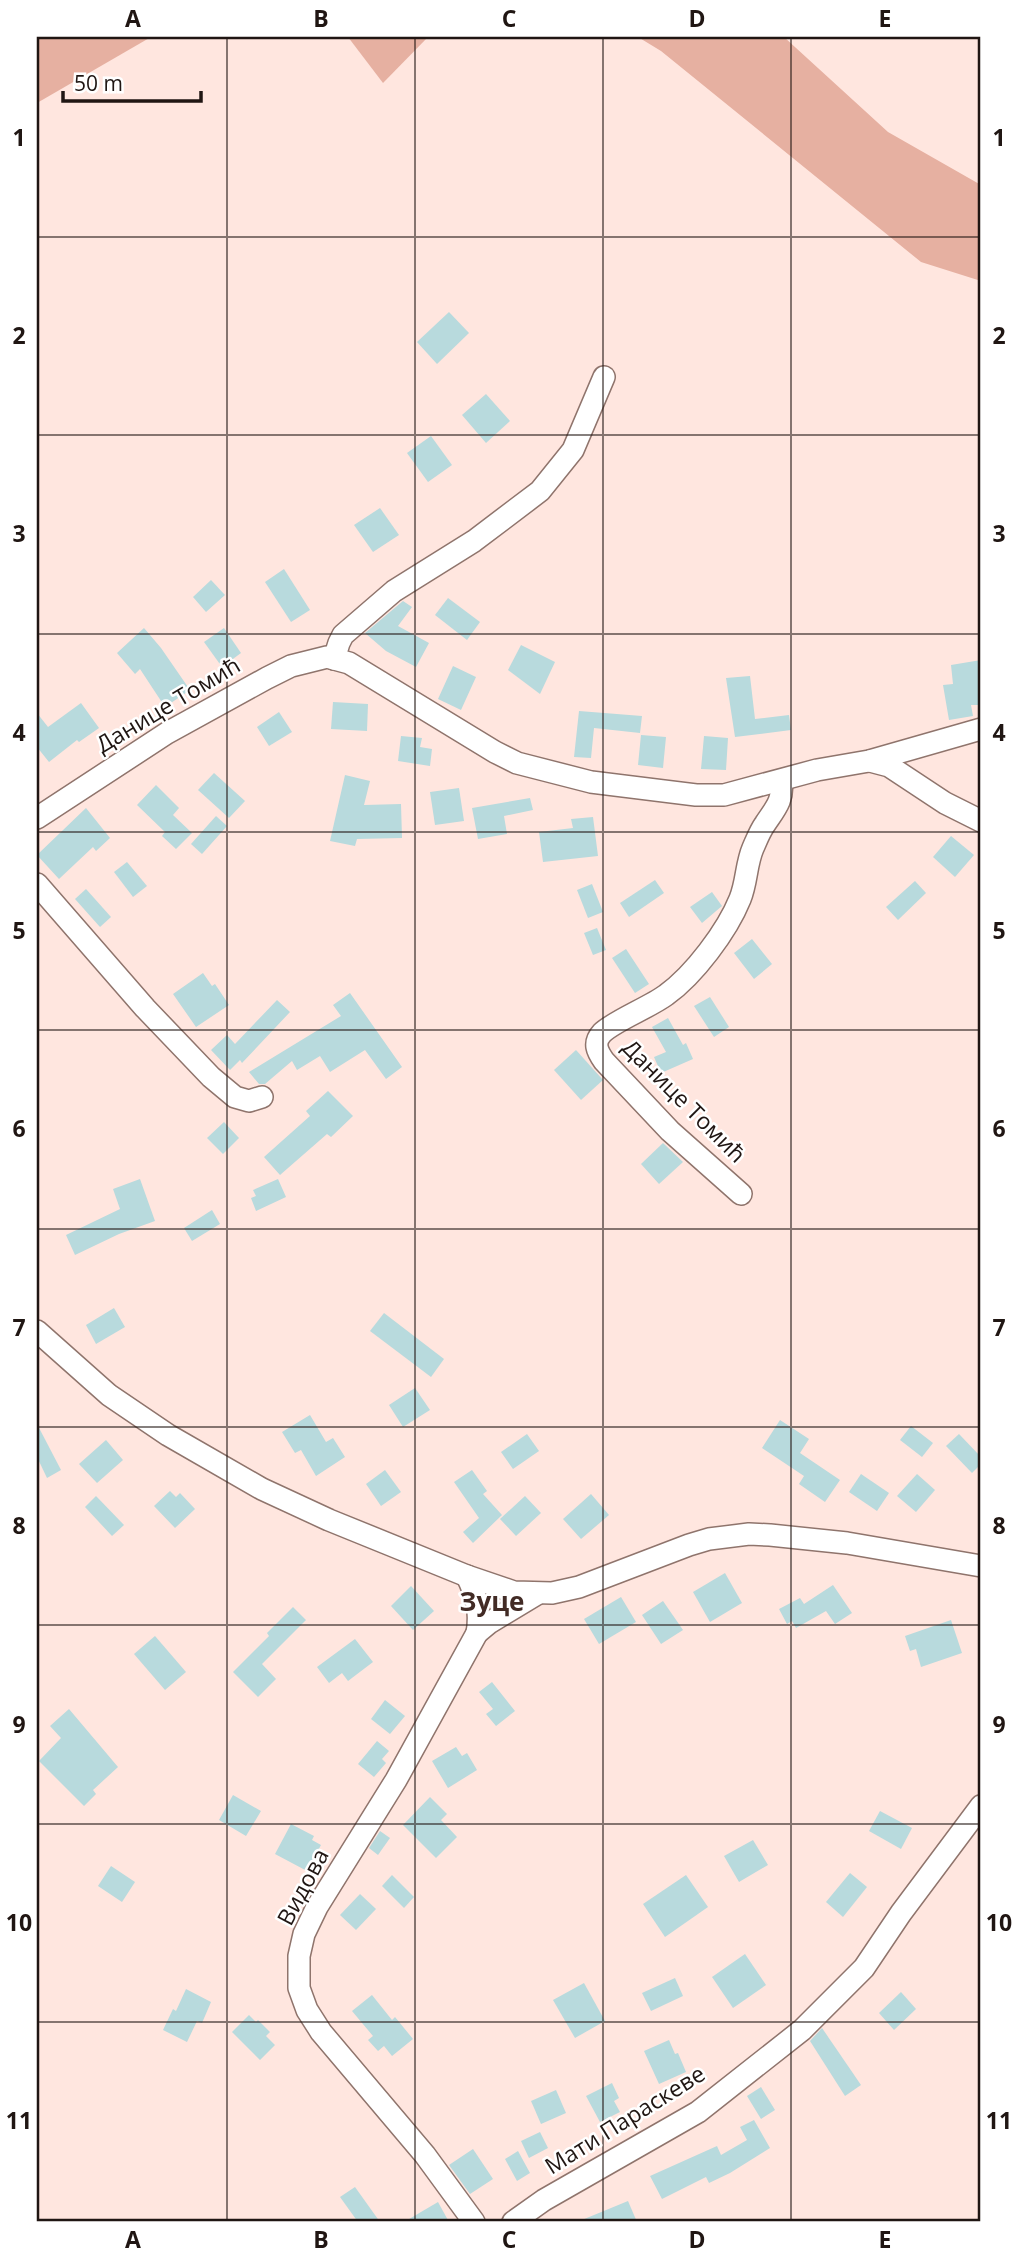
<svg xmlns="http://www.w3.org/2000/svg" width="1018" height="2259" font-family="'Open Sans',sans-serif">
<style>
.green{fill:#e6b0a1}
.building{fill:#b8dadd}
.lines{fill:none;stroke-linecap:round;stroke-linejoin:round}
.minor-casing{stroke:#8f746c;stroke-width:24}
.minor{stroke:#fff;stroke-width:21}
.grid{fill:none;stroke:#201613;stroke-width:2;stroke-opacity:0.55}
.labels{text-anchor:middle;stroke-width:5;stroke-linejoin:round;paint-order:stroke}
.street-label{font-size:23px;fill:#201613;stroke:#fff}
.quarter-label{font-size:26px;font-weight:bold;fill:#422b25;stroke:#fff}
.neatline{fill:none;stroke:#201613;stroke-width:2.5}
.grid-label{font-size:23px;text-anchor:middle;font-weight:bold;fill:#201613}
</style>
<rect width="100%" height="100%" fill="#ffe6df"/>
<g class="green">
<polygon points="37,37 151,37 37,103"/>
<polygon points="348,37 428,37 383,83"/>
<polygon points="638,37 784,37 888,132 981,185 981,281 921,262 661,51"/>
</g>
<g class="building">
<polygon points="449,312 469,333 437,364 417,342"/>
<polygon points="486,394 510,421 486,443 462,415"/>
<polygon points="431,436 452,465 428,482 407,453"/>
<polygon points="380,508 399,535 373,552 354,525"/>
<polygon points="284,569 310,610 291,622 265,582"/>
<polygon points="211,580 225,595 206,612 193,597"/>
<polygon points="448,598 480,622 467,640 435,615"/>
<polygon points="403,601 412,607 398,626 429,643 416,667 386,651 365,633"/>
<polygon points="144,628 161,648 190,690 165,707 140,669 135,674 117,653"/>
<polygon points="224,628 241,653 222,667 204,642"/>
<polygon points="521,645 555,662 540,694 508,670"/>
<polygon points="981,660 981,705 971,705 973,716 949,720 943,685 953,684 951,665"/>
<polygon points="453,666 476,677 461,710 438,699"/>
<polygon points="750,676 755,719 789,715 791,730 735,737 726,678"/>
<polygon points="333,702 368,704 367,731 331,729"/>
<polygon points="81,703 99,728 79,742 77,740 49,762 37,747 37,713 48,727"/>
<polygon points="579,711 642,716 640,733 594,728 591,758 574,757"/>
<polygon points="279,712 292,732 269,746 257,727"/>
<polygon points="641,735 666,737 663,768 638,765"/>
<polygon points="401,736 422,738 420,747 432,749 430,766 398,761"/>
<polygon points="704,736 728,738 726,770 701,769"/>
<polygon points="214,773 245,801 229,818 198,790"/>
<polygon points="345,775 370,781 364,805 401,804 402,838 357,839 355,846 330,841"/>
<polygon points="156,785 179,808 173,815 192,833 176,849 162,836 165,832 137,805"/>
<polygon points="459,788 464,821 435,825 430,792"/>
<polygon points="530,798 533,810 504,816 507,834 478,839 472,808"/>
<polygon points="86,808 110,838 96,851 93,847 59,879 37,855"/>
<polygon points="216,816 227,826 202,854 191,844"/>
<polygon points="593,817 598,856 543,862 539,832 573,828 571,819"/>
<polygon points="951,836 974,855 955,877 933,857"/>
<polygon points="127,862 147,886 133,897 114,872"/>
<polygon points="655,880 664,893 629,917 620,903"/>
<polygon points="915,881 926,893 898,920 886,907"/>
<polygon points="592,884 603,912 588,918 577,890"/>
<polygon points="86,889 111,917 100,927 75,899"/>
<polygon points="712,892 722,906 702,923 690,907"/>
<polygon points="597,928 606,950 593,955 584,933"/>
<polygon points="752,939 772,964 754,979 734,953"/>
<polygon points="626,949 649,984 635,993 612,958"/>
<polygon points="203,973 212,986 215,984 229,1005 196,1027 173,994"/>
<polygon points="350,993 402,1067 386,1079 365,1050 330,1072 320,1056 297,1070 292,1061 265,1084 259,1084 249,1072 341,1016 333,1005"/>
<polygon points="710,997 729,1027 714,1037 694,1006"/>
<polygon points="277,1000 290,1012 242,1063 240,1060 230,1070 211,1050 227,1035 235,1044"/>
<polygon points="668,1018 683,1045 686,1043 693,1059 661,1073 654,1057 666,1052 652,1027"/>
<polygon points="576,1050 603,1080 581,1100 554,1070"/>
<polygon points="328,1091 353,1116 331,1137 327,1134 280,1175 264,1157 310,1116 306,1111"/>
<polygon points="224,1122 239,1138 223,1154 207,1138"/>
<polygon points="663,1143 683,1162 659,1184 641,1164"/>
<polygon points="140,1179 155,1221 119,1234 75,1255 66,1235 120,1209 113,1189"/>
<polygon points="278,1179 286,1197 256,1211 251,1198 256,1196 253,1190"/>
<polygon points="212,1210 220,1224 192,1241 184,1228"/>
<polygon points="114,1308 125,1327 96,1344 86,1325"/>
<polygon points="384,1313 444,1359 431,1377 370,1331"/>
<polygon points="415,1388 430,1410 403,1427 389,1405"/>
<polygon points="310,1415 326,1442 333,1438 345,1457 316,1476 301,1450 295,1453 282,1432"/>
<polygon points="780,1420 809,1439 800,1453 840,1480 825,1502 799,1484 804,1476 762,1448"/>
<polygon points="37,1424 61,1470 47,1478 37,1457"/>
<polygon points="911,1426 933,1443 922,1457 900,1440"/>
<polygon points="527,1434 539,1451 513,1469 501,1452"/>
<polygon points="959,1434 981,1457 981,1464 972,1473 946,1446"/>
<polygon points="106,1440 123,1460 97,1483 79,1464"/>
<polygon points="385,1470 401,1492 381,1506 366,1484"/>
<polygon points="472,1470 487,1491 483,1494 502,1515 473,1543 463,1532 479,1518 454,1482"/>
<polygon points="861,1474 889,1493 877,1511 849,1492"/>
<polygon points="917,1474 935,1490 916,1512 897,1496"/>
<polygon points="170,1491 176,1497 180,1493 195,1509 175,1528 154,1506"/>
<polygon points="591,1494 609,1515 581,1539 563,1519"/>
<polygon points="96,1496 124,1525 112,1536 85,1507"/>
<polygon points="525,1496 541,1513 516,1536 500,1519"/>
<polygon points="725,1573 742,1603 710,1622 693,1592"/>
<polygon points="833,1585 852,1613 835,1624 826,1611 796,1628 792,1621 787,1624 779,1609 800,1598 804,1604"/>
<polygon points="411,1586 434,1611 413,1630 391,1606"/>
<polygon points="621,1597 636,1622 599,1644 584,1619"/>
<polygon points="663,1601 683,1630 661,1644 642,1615"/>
<polygon points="293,1607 306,1620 262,1664 276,1679 258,1697 233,1672 269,1636 267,1633"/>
<polygon points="951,1620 962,1653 921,1667 916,1649 910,1651 905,1636"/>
<polygon points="155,1636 186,1672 165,1690 134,1654"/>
<polygon points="355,1639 373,1662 348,1681 342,1673 329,1683 317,1667"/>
<polygon points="492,1682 515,1711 496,1726 486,1714 493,1709 479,1692"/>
<polygon points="385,1700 405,1716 390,1734 371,1719"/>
<polygon points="69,1709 118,1767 93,1790 96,1794 84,1806 39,1761 61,1738 50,1726"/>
<polygon points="377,1741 389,1751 382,1759 386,1763 374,1777 358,1764"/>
<polygon points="456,1747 462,1756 467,1753 477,1770 448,1788 432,1761"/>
<polygon points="233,1795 261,1811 246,1836 219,1820"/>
<polygon points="430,1797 447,1814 441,1820 457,1837 436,1858 403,1825"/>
<polygon points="880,1811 912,1828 901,1849 869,1831"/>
<polygon points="291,1824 314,1836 312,1840 321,1845 307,1871 275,1854"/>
<polygon points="380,1831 390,1838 378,1855 369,1848"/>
<polygon points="753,1840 768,1865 739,1882 724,1856"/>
<polygon points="111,1866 135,1882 122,1902 98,1886"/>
<polygon points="850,1873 867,1887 843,1917 826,1902"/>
<polygon points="392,1875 414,1897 404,1908 382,1886"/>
<polygon points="686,1875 708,1907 665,1937 643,1904"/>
<polygon points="360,1894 376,1909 356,1930 340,1915"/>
<polygon points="745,1954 766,1985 733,2008 712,1977"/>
<polygon points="675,1978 683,1996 651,2011 642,1993"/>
<polygon points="584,1983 605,2021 575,2038 553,2000"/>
<polygon points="186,1989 211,2002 202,2023 197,2021 187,2042 163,2030 173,2009 176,2011"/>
<polygon points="901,1992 916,2009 894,2030 879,2013"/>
<polygon points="372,1995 392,2020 395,2017 413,2039 392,2056 384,2046 378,2051 368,2040 373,2036 352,2011"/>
<polygon points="249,2015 256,2022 258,2020 270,2032 266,2036 275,2045 260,2060 232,2032"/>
<polygon points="822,2028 861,2085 845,2096 810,2041"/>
<polygon points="669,2040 675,2054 678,2053 686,2072 659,2084 644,2051"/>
<polygon points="612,2083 619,2098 614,2101 620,2112 600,2122 586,2096"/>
<polygon points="761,2087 775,2110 761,2119 747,2096"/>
<polygon points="556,2090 566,2113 541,2124 531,2101"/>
<polygon points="754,2120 770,2148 730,2173 709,2183 706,2177 662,2199 650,2176 717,2146 721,2155 747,2140 740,2127"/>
<polygon points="540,2132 548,2148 529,2158 521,2141"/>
<polygon points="473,2149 493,2179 470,2194 449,2165"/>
<polygon points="518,2151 530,2173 517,2181 505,2159"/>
<polygon points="355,2187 380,2222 358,2222 340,2197"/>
<polygon points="628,2201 637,2222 577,2222"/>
<polygon points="438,2202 449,2222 404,2222"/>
</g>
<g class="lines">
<g class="minor-casing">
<g id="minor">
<polyline points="334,659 339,643 343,635 394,591 474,541 540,491 573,450 604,377"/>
<polyline points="870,761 889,766 945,803 981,821"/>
<polyline points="37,818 167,733 267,678 291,666 327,657 349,663 495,752 517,763 591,782 696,795 724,795 817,770 869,761 981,729"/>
<polyline points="37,884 145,1008 211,1077 235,1097 249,1101 262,1097"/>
<path d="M741,1194L670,1131L604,1061C597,1051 593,1043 602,1033C614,1021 650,1007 666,995C694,975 727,931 740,899C747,882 746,864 753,848C757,839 760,831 765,824C775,809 784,800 781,781"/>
<polyline points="37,1331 109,1395 168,1435 262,1489 329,1520 467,1576 514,1592 552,1593 579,1587 689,1545 709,1539 749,1534 770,1535 847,1543 981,1566"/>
<path d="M467,1576C476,1595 481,1612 477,1633"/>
<polyline points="474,2222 425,2155 321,2032 307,2010 299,1988 299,1956 304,1934 317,1907 396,1780 477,1633 489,1623 537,1594"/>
<polyline points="513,2222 544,2200 698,2112 802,2030 864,1968 901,1913 981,1806"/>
</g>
</g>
<use href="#minor" class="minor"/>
</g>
<path class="grid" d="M227,37V2222M415,37V2222M603,37V2222M791,37V2222M37,237H981M37,435H981M37,634H981M37,832H981M37,1030H981M37,1229H981M37,1427H981M37,1625H981M37,1824H981M37,2022H981"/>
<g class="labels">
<g class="street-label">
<text transform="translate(168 705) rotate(-31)" y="8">Данице Томић</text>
<text transform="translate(684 1101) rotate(45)" y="8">Данице Томић</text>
<text transform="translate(303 1887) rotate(-62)" y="8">Видова</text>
<text transform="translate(625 2120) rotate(-32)" y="8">Мати Параскеве</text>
</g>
<g class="quarter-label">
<text x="492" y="1611">Зуце</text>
</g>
</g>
<rect width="1018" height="2259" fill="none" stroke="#ffffff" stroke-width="77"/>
<path d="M63 91v10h138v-10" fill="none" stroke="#201613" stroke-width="3.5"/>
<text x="74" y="91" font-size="21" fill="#201613" stroke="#ffffff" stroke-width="5" paint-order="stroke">50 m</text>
<rect x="38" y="38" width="941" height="2182" class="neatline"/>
<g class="grid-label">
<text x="133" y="27">A</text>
<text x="321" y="27">B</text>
<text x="509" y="27">C</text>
<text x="697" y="27">D</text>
<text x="885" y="27">E</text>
<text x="19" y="146">1</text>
<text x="999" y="146">1</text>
<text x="19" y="344">2</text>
<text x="999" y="344">2</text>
<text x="19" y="542">3</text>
<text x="999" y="542">3</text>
<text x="19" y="741">4</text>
<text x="999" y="741">4</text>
<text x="19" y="939">5</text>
<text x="999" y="939">5</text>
<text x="19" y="1137">6</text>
<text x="999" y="1137">6</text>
<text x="19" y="1336">7</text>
<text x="999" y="1336">7</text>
<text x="19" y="1534">8</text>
<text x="999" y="1534">8</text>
<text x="19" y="1733">9</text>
<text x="999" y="1733">9</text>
<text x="19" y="1931">10</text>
<text x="999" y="1931">10</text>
<text x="19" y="2129">11</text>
<text x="999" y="2129">11</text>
<text x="133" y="2248">A</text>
<text x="321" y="2248">B</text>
<text x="509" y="2248">C</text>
<text x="697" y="2248">D</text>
<text x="885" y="2248">E</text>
</g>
</svg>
